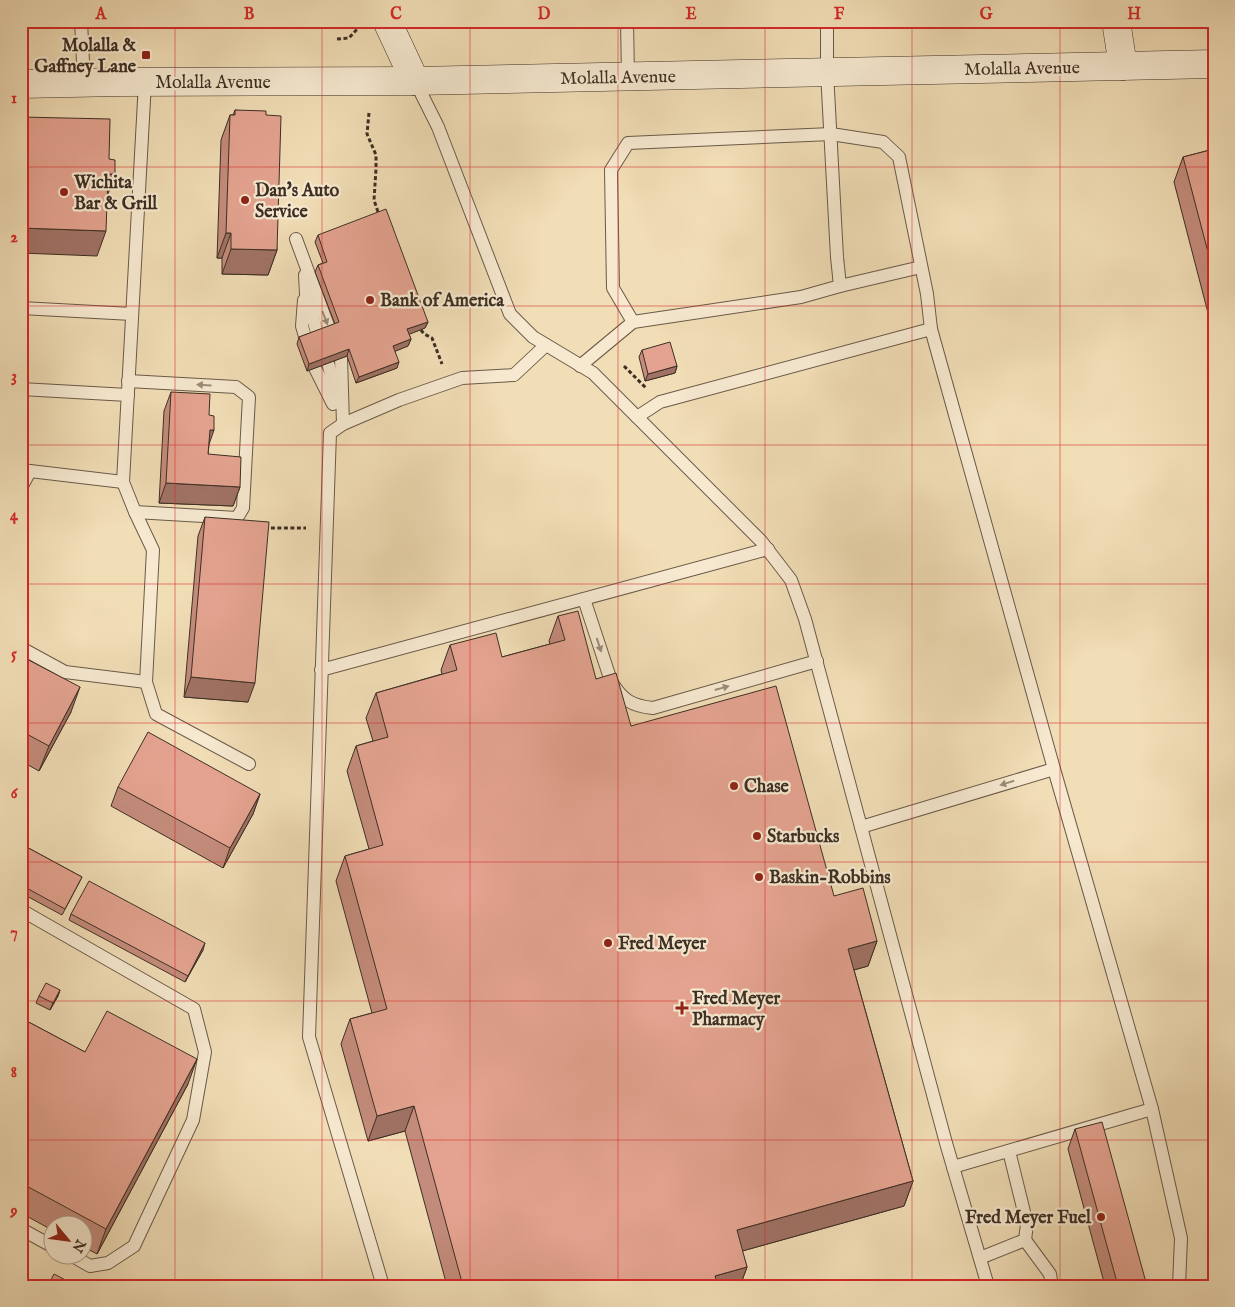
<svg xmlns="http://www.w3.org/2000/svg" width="1235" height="1307" font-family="'IM FELL English',serif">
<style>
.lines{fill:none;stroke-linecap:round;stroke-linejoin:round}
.lane-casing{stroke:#6a5a48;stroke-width:14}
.secondary-casing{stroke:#3d2f24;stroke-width:29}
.path{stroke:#3d2f24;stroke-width:3;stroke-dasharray:4 2.5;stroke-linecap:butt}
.lane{stroke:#f6e9d0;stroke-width:12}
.secondary{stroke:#f6e9d0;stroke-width:28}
.wall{fill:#c48c7c;stroke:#3d2f24}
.shaded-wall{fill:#a07265;stroke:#3d2f24}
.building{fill:#e4a390;stroke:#3d2f24}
.oneway{fill:#9a8c7a}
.grid{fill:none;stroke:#d62828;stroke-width:1;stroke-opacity:0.55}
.poi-dot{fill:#8f2418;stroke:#f6e9d0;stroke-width:2}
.labels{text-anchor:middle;stroke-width:4.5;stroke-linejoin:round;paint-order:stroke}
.poi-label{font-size:18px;font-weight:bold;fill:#3d2f24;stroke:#f6e9d0;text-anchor:start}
.street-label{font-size:18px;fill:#3d2f24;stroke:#f6e9d0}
.neatline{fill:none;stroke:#d62828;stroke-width:2}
.grid-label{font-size:16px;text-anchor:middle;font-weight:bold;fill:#d62828}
</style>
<rect width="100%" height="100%" fill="#f1ddb6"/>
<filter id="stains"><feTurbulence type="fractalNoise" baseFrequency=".004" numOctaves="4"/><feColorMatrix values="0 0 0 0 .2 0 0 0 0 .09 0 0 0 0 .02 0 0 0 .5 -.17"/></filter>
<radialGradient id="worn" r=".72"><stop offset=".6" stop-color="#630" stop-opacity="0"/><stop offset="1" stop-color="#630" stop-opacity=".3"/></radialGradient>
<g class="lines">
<g class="lane-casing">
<g id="lane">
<polyline points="81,21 84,82"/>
<polyline points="627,21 628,77"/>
<polyline points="415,81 438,127 510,314 533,337 593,373 761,541 791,580 805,619 946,1143 988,1286"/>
<polyline points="145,82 123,482 135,512 153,550 146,682 156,714 249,764"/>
<polyline points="296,239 330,331"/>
<polyline points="305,275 306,294 318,336"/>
<polyline points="840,286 921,267"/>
<polyline points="304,300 302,326 306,340"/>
<polyline points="21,308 132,314"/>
<polyline points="633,322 613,288 611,170 628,143 831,134 883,142 899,157 927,294 931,329"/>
<polyline points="341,358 343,424"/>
<polyline points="328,363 337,397"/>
<polyline points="580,366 633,322 801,297 840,286 837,257 827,72 827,21"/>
<polyline points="315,368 333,404"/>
<polyline points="128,381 236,387 249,397 243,508 237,518 135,512"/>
<polyline points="21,389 128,395"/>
<polyline points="637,417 660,402 931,329 1054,769 1152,1109 953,1167"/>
<polyline points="21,469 30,471 123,482"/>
<polyline points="21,488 30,471"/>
<path d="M584,599L611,681C622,700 632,706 653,708L817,661"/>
<polyline points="21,648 65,672 146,682"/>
<polyline points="321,670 768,549"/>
<polyline points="861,827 1054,769"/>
<polyline points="21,910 194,1009 205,1052 193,1120 134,1246 108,1263 90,1266 69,1254"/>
<polyline points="1152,1109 1181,1238 1179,1286"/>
<polyline points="21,1229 52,1246"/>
<polyline points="1025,1240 1050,1274 1052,1286"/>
<polyline points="980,1258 1025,1240 1027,1224 1009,1151"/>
<polyline points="383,1286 309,1037 330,433 343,424 399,400 462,378 514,375 546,345"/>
</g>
</g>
<g class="secondary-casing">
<g id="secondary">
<polyline points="387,21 415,81"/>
<polyline points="1116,21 1123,66"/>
<polyline points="21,84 120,82 415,81 1214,64"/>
</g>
</g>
<g class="path">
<polyline points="337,39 349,38 360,26"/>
<polyline points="369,113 367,134 376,155 376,169 374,200 379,215"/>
<polyline points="421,330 424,334 432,338 442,364"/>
<polyline points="624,366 646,388"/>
<polyline points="265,526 268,528 306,528"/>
</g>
<use href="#lane" class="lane"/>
<use href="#secondary" class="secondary"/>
</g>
<g class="wall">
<polygon points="235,110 266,115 277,250 268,275 222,274 222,258 217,258 221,140 230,115 233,115"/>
<polygon points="1214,149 1214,336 1174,182 1183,157"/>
<polygon points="318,235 428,322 425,328 409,334 411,339 408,346 395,351 397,368 356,383 347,356 307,371 297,344 299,337 335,324 315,272 318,265 323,263 315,242"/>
<polygon points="642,350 677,366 675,373 645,381 639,357"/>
<polygon points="171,392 209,415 209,445 208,454 240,487 233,506 159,503 164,411"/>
<polygon points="205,517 248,702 184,697 198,536"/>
<polygon points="558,616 596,679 631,726 834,896 877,941 868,966 854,970 913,1181 904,1206 742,1251 747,1267 740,1286 447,1286 405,1131 368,1141 341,1044 350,1019 372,1013 336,881 345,856 369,849 347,771 356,746 373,741 366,718 376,693 442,674 441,670 450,645 502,657 550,644 549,641"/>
<polygon points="21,656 71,712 39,771 21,761"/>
<polygon points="118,787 260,794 253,814 223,868 111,806"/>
<polygon points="21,844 82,877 79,883 62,915 21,893"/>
<polygon points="71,914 203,950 185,982 69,920"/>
<polygon points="60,990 58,996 50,1010 36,1003 39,996"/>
<polygon points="21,1018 85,1052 188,1084 97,1254 82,1246 82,1224 52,1224 52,1230 21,1213"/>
<polygon points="1075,1129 1147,1286 1105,1286 1068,1149"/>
</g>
<g class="shaded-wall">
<polygon points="108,174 115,174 106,200"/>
<polygon points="21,228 106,231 97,256 21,253"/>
<polygon points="226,233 231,233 222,258 217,258"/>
<polygon points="231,249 277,250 268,275 222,274"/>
<polygon points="428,322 425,328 405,336 407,329"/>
<polygon points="411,339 408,346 391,353 393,346"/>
<polygon points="349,349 347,356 307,371 309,364"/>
<polygon points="399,362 397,368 356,383 359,377"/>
<polygon points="677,366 675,373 645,381 648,374"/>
<polygon points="210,430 214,430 207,450"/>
<polygon points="166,483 240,487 233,506 159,503"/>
<polygon points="191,677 255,683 248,702 184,697"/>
<polygon points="80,687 71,712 39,771 49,746"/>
<polygon points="260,794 253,814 223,868 230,848"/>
<polygon points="877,941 868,966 839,974 848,949"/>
<polygon points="205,943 203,950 185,982 188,976"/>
<polygon points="60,990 58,996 50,1010 53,1003"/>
<polygon points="197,1059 188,1084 97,1254 106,1229"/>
<polygon points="414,1106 405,1131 368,1141 377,1116"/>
<polygon points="913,1181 904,1206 728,1255 737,1230"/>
<polygon points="747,1267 740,1286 712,1286 715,1276"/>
</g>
<g class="building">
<polygon points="235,110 266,111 266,115 281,116 277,250 231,249 231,233 226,233 230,115 235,115"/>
<polygon points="21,117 110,119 109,159 115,160 115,174 108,174 106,231 21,228"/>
<polygon points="1214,149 1214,275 1183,157"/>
<polygon points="386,209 428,322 407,329 411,339 393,346 399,362 359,377 349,349 309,364 299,337 339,322 318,265 327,262 318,235"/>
<polygon points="670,342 677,366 648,374 642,350"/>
<polygon points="171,392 210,394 209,415 214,416 214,430 210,430 208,454 241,457 240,487 166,483"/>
<polygon points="205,517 269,522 255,683 191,677"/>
<polygon points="578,611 596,679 616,673 631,726 776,686 834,896 863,888 877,941 848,949 913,1181 737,1230 747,1267 715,1276 718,1286 463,1286 414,1106 377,1116 350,1019 387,1009 345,856 383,845 356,746 388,737 376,693 457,670 450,645 496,633 502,657 565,640 558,616"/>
<polygon points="21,656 80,687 49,746 21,731"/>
<polygon points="148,732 260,794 230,848 118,787"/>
<polygon points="21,844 82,877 65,909 21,885"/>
<polygon points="89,881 205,943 188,976 71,914"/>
<polygon points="46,983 60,990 53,1003 39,996"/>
<polygon points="107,1011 197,1059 106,1229 21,1183 21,1018 85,1052"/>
<polygon points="1102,1122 1147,1286 1118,1286 1075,1129"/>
<polygon points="54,1274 77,1286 48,1286"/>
</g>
<defs><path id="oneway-solid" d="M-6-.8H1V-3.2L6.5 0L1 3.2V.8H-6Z" transform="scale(1.25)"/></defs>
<g class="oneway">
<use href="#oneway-solid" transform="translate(325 318) rotate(69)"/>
<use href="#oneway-solid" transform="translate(204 385) rotate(-177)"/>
<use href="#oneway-solid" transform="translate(599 645) rotate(72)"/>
<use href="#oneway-solid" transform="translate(722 688) rotate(-16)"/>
<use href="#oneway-solid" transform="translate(1007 783) rotate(163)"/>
</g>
<path class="grid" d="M175,21V1286M322,21V1286M470,21V1286M618,21V1286M765,21V1286M912,21V1286M1060,21V1286M21,167H1214M21,306H1214M21,445H1214M21,584H1214M21,723H1214M21,862H1214M21,1001H1214M21,1140H1214"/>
<g class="poi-dot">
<rect x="141" y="50" width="10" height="10" rx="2.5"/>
<circle cx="64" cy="192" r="5"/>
<circle cx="245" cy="200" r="5"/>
<circle cx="370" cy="300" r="5"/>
<circle cx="734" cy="786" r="5"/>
<circle cx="757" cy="836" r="5"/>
<circle cx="759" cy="877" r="5"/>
<circle cx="608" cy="943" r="5"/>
<path d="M679.5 1000.5h5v5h5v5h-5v5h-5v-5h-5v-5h5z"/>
<circle cx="1101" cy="1217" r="5"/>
</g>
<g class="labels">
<g class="poi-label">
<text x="136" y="51" text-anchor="end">Molalla &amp;<tspan x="136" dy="21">Gaffney Lane</tspan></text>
<text x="74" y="188">Wichita<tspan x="74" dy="21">Bar &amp; Grill</tspan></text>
<text x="255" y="196">Dan's Auto<tspan x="255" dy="21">Service</tspan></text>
<text x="380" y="306">Bank of America</text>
<text x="744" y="792">Chase</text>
<text x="767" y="842">Starbucks</text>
<text x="769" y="883">Baskin-Robbins</text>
<text x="618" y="949">Fred Meyer</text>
<text x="692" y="1004">Fred Meyer<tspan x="692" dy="21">Pharmacy</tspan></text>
<text x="1091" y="1223" text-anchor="end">Fred Meyer Fuel</text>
</g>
<g class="street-label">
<text transform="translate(1022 68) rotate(-1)" y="6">Molalla Avenue</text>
<text transform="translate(618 77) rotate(-1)" y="6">Molalla Avenue</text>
<text x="213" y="88">Molalla Avenue</text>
</g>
</g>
<rect width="1235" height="1307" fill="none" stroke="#f1ddb6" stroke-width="55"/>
<g transform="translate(68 1240) rotate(119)"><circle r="24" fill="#f6e9d0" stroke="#ac9f8b"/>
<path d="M0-4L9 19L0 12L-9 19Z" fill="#8f2418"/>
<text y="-8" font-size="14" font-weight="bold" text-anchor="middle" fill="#3d2f24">N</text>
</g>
<rect x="28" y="28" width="1180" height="1252" class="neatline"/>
<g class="grid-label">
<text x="101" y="19">A</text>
<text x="249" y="19">B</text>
<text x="396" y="19">C</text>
<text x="544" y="19">D</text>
<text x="691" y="19">E</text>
<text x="839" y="19">F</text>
<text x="986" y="19">G</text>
<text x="1134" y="19">H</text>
<text x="14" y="103">1</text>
<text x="14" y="242">2</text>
<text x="14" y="381">3</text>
<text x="14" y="520">4</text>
<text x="14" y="659">5</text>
<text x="14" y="798">6</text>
<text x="14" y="937">7</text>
<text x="14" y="1077">8</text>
<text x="14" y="1216">9</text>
</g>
<rect width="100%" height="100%" filter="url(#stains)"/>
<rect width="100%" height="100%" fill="url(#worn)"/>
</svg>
